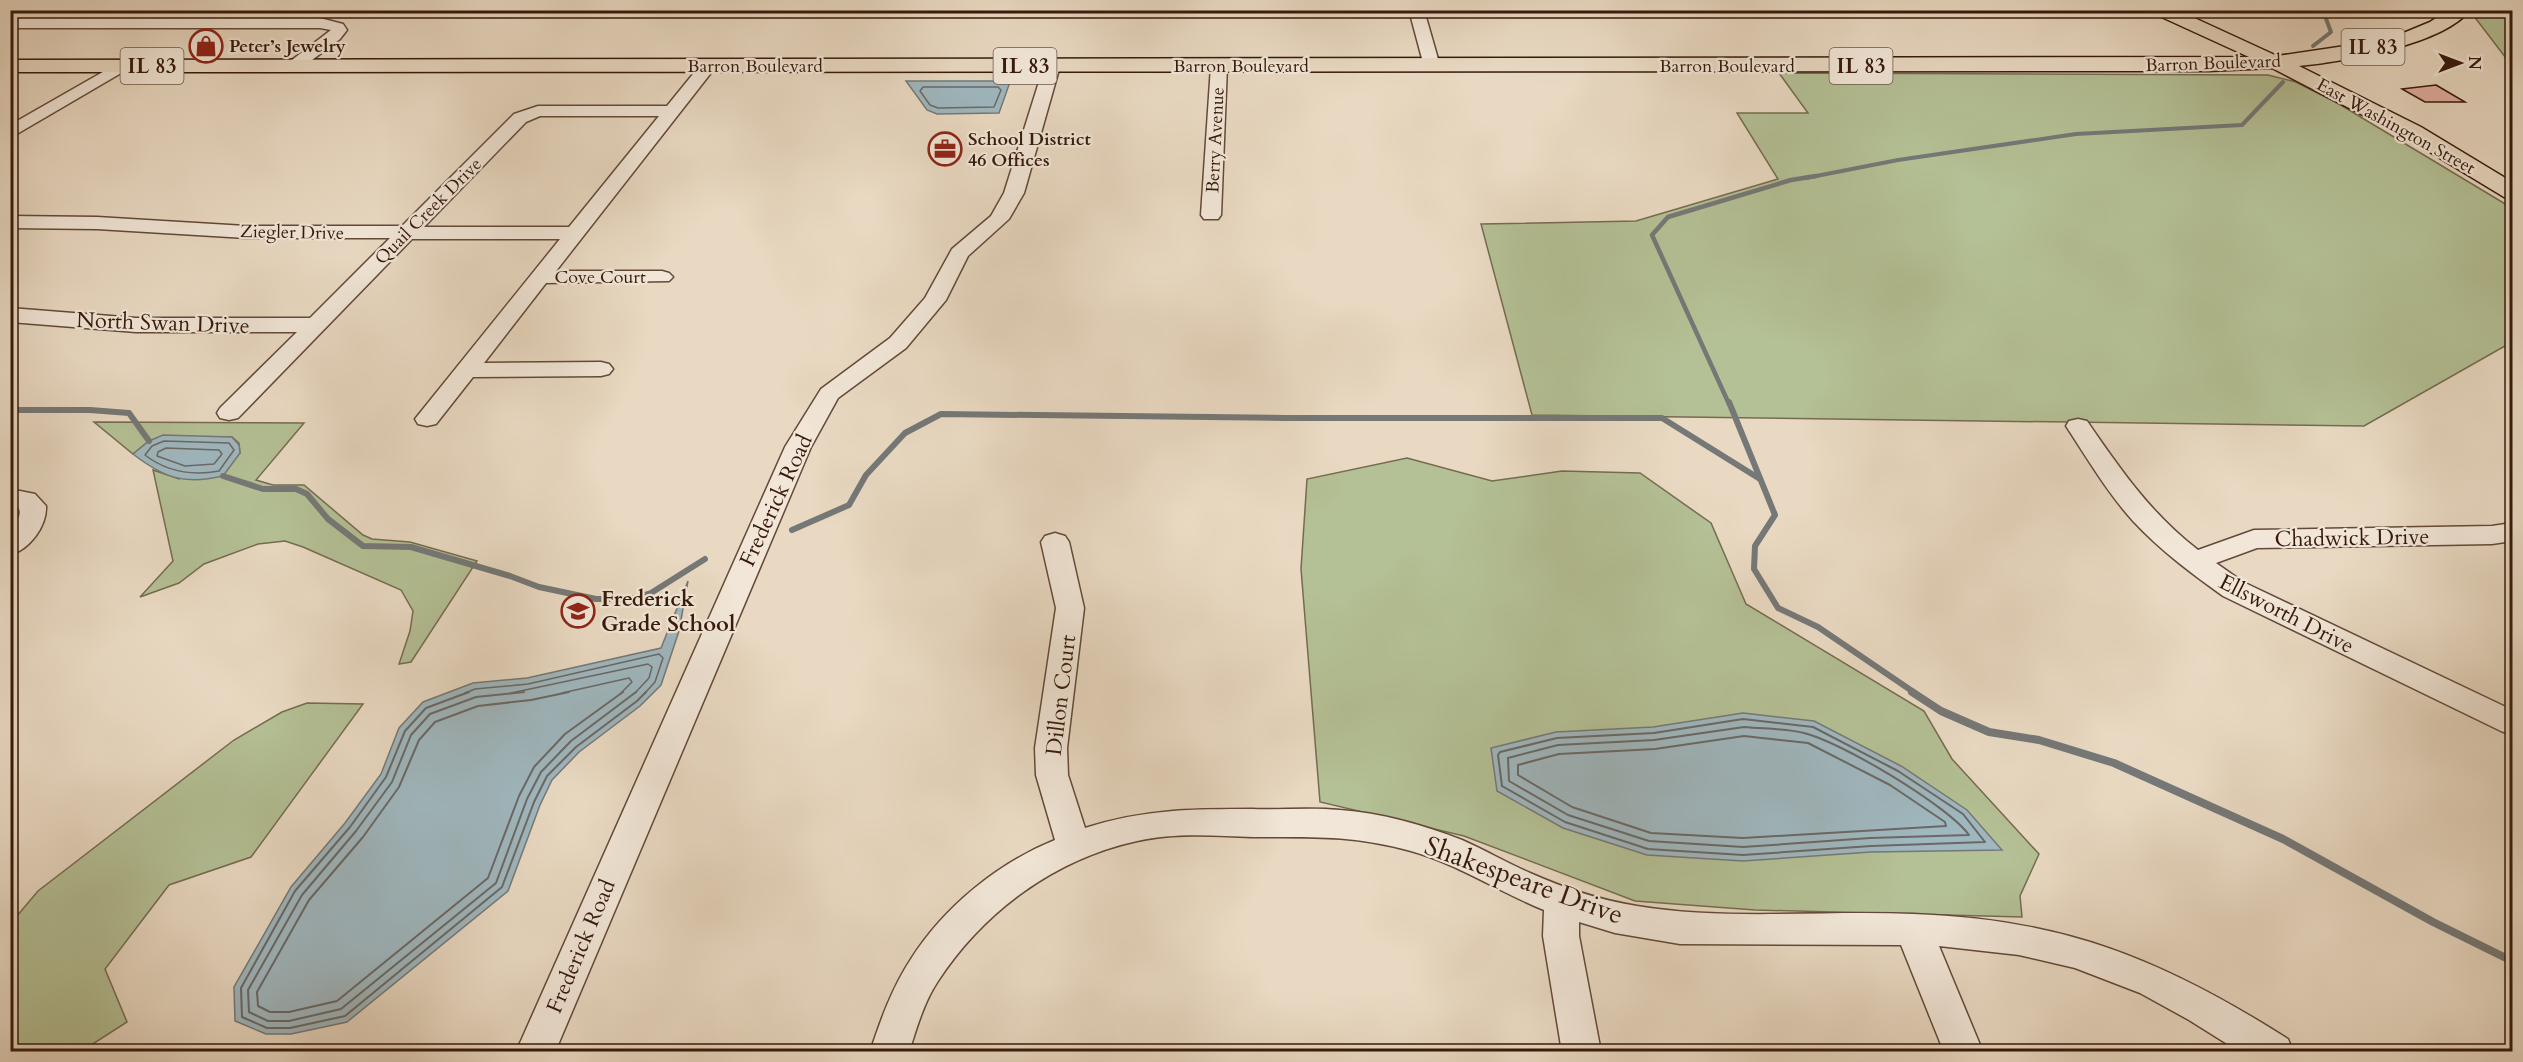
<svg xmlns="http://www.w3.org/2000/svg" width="2523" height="1062" font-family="Cardo,serif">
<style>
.green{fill:#b4c095;stroke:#756c50;stroke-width:1.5}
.water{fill:#9fb7bf;stroke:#757877;stroke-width:1.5}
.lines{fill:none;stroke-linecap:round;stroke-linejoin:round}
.shore-far1{stroke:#6a6865;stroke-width:1.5}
.shore{stroke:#6a6865;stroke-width:2}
.stream-far3{stroke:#757877;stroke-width:4}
.stream-far2{stroke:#757877;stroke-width:4.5}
.stream-far1{stroke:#757877;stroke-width:6}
.stream{stroke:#757877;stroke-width:8}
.building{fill:#e4afa2;stroke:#36190b;stroke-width:1.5}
.minor-casing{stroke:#634939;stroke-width:3}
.major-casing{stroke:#36190b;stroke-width:3}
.minor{fill:#f1e6d7;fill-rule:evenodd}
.major{fill:#e9d9c2;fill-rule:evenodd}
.labels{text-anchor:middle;stroke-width:4.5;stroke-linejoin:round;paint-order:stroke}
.far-poi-label{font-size:18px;font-weight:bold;fill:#36190b;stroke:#f1e6d7;text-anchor:start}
.far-street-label{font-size:18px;fill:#36190b;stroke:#f1e6d7}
.shield{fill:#f1e6d7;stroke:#6e5648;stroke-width:1.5}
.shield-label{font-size:21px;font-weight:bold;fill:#36190b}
.street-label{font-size:22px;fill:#36190b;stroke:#f1e6d7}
.poi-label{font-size:22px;font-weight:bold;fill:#36190b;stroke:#f1e6d7;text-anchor:start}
.near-street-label{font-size:27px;fill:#36190b;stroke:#f1e6d7}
</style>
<rect width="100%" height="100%" fill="#e9d9c2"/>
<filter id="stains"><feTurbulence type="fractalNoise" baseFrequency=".00333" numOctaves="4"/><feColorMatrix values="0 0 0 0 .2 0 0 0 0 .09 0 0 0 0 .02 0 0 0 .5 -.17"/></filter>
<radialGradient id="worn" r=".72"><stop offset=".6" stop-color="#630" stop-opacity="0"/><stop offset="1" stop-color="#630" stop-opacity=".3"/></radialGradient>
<g class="green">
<polygon points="11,10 253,11 241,19 11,19"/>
<polygon points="2470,11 2512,11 2512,66"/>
<polygon points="1779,73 2268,75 2296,82 2339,104 2512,208 2512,342 2364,426 1532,415 1481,224 1636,221 1778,179 1737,113 1808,113"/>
<polygon points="94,422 304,423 256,480 273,485 304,485 363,535 372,539 410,542 477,561 411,662 399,664 410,631 413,611 401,590 303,547 285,541 258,544 204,564 179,583 140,597 173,561 153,470 179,479 240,453 239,443 232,437 149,441 133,454"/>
<polygon points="1407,458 1492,481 1562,471 1640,473 1711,523 1746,604 1924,711 1952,759 2039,854 2020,896 2022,917 1755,910 1635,901 1464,836 1320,802 1301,569 1307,479"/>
<polygon points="307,703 363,704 251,857 169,885 105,969 127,1022 82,1051 11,1051 11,923 38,891 234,740 282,712"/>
</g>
<g class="water">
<polygon points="906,81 1001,81 1010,82 999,113 937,114 927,110"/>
<path d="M163,435L232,437L239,445L240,453L223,476C184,485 164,478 133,454L149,441Z"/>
<polygon points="688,581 679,631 661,685 640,706 579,752 552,780 540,805 508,891 347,1022 291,1034 266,1034 235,1021 234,987 291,887 345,823 381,774 399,728 423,702 473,683 527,678 661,648"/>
<polygon points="1743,713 1814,721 1901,766 1967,810 2002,850 1871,852 1743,861 1647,855 1563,828 1497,791 1491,748 1556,732 1653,727"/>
</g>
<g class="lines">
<g class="shore-far1">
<polygon points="923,87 998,87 1001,90 994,107 938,108 930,105 920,91"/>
<path d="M164,441L229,443L234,450L219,471C192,476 167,472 145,455L152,446Z"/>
<polygon points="166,448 219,450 222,454 214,464 185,466 157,456 158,452"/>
<polyline points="465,693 475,689 528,684 659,654 663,658 655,682 645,693"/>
<polyline points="511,693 648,664 652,667 649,678 635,693"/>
<polyline points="562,693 629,678 632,682 621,693"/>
</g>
<g class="shore">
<polyline points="469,692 426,708 405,731 386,777 350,827 295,891 241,988 242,1017 267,1028 290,1028 345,1016 502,887 534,802 547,776 576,747 637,701 646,692"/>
<polyline points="524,692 476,697 430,714 411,735 392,782 356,831 302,895 248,990 249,1012 268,1021 289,1021 341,1009 496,883 527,799 541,772 571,741 636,692"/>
<polyline points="569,692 531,700 478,706 435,722 419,740 399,787 363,837 309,900 257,992 258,1006 270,1012 289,1012 337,1001 488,878 519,796 534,767 565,734 623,692"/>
<polygon points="1743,719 1813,727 1898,771 1963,814 1985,842 1871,846 1743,855 1648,849 1565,822 1502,786 1498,755 1500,752 1557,738 1654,733"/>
<path d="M1744,727C1764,729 1785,728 1804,733C1841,742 1947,805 1969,835L1870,838L1743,847L1649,841L1568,815L1509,781L1508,758L1558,745L1654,740Z"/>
<polygon points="1744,736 1808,743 1890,785 1945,822 1946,826 1743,838 1651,833 1572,807 1518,775 1518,765 1559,754 1655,749"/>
</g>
<g class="stream-far3">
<polyline points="2313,46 2331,32 2325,16"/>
<polyline points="1806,178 1898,160 2076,134 2242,125 2283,82"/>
</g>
<polyline class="stream-far2" points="1729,404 1652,235 1668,217 1791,180 1816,176"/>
<g class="stream-far1">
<polyline points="1729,402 1775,515 1755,546 1754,569 1778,608 1818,627 1915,693"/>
<polyline points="10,410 90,410 129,413 149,441"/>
<polyline points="223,476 263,489 296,489 307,494 328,519 363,546 411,547 510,576 539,587 596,599 631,599 651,593 705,559"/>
<polyline points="792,530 849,505 866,475 905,433 941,414 1285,418 1662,418 1760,479"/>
</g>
<polyline class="stream" points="1912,692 1941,711 1989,732 2039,740 2114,763 2283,839 2433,922 2512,961"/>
</g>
<polygon class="building" points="2436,85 2465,102 2425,102 2402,89"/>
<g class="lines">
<g class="minor-casing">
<g id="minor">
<polygon points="1409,10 1424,10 1440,66 1438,69 1426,69 1424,66"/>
<polygon points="10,18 320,18 343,24 347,30 340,39 300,69 288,69 286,66 288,63 331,30 320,28 10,28"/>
<polygon points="122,61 130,66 128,69 10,138 10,125"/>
<path d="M708,61L714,63L716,66L714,69L556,271H662L669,273L673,277L669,281L546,283L484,363L601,362L609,364L613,369L609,374L601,376L473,377L436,424L427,426L418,424L415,419L560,239H412L238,418L229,420L220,418L217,413L220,408L297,332H136L10,322V308L136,318H310L390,238H246L97,229L10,228V216L97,217L246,226H402L514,114L538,106H667L702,63ZM540,116H659L569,227H424L526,122Z"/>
<polygon points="1052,61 1060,66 1024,193 1009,219 968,256 946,300 906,348 838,398 811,447 555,1052 516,1052 785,447 821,389 890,338 925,298 952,249 991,216 1004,193 1044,66"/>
<polygon points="1219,61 1227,66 1221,215 1218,219 1204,219 1201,215 1211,66"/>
<path d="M2078,419L2087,421C2120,469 2151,514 2198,550L2254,530L2492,526L2512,523V541L2492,544L2257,548L2216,563L2243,582L2512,710V735L2501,731L2223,596C2191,573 2160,550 2133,521C2107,492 2087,458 2066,426L2069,421Z"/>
<path d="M10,489L35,494L46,506C47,526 30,549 10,555V530C16,524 23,514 18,507L10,505Z"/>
<path d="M1055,533L1065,536L1069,542L1084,608L1067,748L1068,775L1085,828C1143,809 1193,809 1252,809C1282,810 1311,807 1340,810C1381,813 1424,825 1462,840C1485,850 1507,863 1530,873C1564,888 1599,900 1637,906C1725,921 1823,910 1913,914C2063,919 2162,959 2288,1039L2293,1052H2240L2189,1020L2140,993L2075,968L2019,955L1939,946L1983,1052H1944L1901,945L1680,944L1615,933L1579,922V936L1601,1052H1562L1543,936L1544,910C1499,892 1458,864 1411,851C1353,835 1313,837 1254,837C1216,836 1175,832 1137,841C1055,859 984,911 938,981C924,1002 917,1027 909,1052H870C881,1019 892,988 911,959C944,907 998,863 1055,840L1036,775L1035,748L1056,608L1041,542L1045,536Z"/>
</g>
</g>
<g class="major-casing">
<path id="major" d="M2152,10H2177L2277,56L2372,42L2401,34L2430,22L2448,10H2470C2443,45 2341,62 2299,66L2421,127L2512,182V199L2504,197L2405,137L2272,68L2209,71L10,72V60L2249,57L2155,14Z"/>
</g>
<use href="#minor" class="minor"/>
<use href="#major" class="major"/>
</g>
<defs>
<g id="shop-ring" transform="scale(1.725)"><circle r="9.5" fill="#f1e6d7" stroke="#8f2418" stroke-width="1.5"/><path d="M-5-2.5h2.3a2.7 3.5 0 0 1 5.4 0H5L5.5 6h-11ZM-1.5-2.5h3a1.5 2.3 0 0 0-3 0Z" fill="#8f2418"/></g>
<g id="office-ring" transform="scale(1.725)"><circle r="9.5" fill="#f1e6d7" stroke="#8f2418" stroke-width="1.5"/><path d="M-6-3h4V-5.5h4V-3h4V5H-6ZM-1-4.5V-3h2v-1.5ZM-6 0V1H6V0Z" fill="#8f2418"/></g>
<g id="school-ring" transform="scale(1.725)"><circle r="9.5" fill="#f1e6d7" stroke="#8f2418" stroke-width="1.5"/><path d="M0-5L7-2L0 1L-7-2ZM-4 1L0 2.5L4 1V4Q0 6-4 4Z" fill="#8f2418"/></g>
</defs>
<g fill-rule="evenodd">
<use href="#shop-ring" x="206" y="46"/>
<use href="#office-ring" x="945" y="149"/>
<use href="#school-ring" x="578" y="611"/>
</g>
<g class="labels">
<g class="far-poi-label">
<text x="229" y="52">Peter’s Jewelry</text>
<text x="968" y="145">School District<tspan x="968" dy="21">46 Offices</tspan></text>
</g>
<g class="far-street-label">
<text transform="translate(2213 63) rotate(-2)" y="6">Barron Boulevard</text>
<text x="755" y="72">Barron Boulevard</text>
<text x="1241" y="72">Barron Boulevard</text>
<text x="1727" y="72">Barron Boulevard</text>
<text transform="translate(2396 126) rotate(29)" y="6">East Washington Street</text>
<text transform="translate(1215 140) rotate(-87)" y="6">Berry Avenue</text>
<text transform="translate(428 211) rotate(-45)" y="6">Quail Creek Drive</text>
<text transform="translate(292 232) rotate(1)" y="6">Ziegler Drive</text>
<text x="600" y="283">Cove Court</text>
</g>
<g class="shield">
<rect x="2341.5" y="29" width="63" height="36" rx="4.5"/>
<rect x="120.5" y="48" width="63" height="36" rx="4.5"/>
<rect x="993.5" y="48" width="63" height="36" rx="4.5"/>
<rect x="1829.5" y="48" width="63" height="36" rx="4.5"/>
</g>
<g class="shield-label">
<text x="2373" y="54">IL 83</text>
<text x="152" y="73">IL 83</text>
<text x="1025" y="73">IL 83</text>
<text x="1861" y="73">IL 83</text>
</g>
<g class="street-label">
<text transform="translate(163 322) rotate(2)" y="8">North Swan Drive</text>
<text transform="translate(775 500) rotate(-65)" y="8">Frederick Road</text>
<text transform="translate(2352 537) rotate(-1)" y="8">Chadwick Drive</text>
<text transform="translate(2287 613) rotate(27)" y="8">Ellsworth Drive</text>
<text transform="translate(1060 695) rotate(-83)" y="8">Dillon Court</text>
<text transform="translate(580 946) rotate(-67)" y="8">Frederick Road</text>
</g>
<g class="poi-label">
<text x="601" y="606">Frederick<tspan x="601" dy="25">Grade School</tspan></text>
</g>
<g class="near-street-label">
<text transform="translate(1524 880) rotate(20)" y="9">Shakespeare Drive</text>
</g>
</g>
<rect width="2523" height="1062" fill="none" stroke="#e9d9c2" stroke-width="36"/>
<rect x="12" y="12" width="2499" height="1038" fill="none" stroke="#36190b" stroke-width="3"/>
<rect x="18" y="18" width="2487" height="1026" fill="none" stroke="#36190b" stroke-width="1.5"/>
<g transform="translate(2460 63) rotate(90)" stroke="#f1e6d7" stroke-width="4.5" paint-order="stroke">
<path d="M0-4.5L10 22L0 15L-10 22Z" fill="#36190b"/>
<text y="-9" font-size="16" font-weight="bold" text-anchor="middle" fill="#36190b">N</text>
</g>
<rect width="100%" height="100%" filter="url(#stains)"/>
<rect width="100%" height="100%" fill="url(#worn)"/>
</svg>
